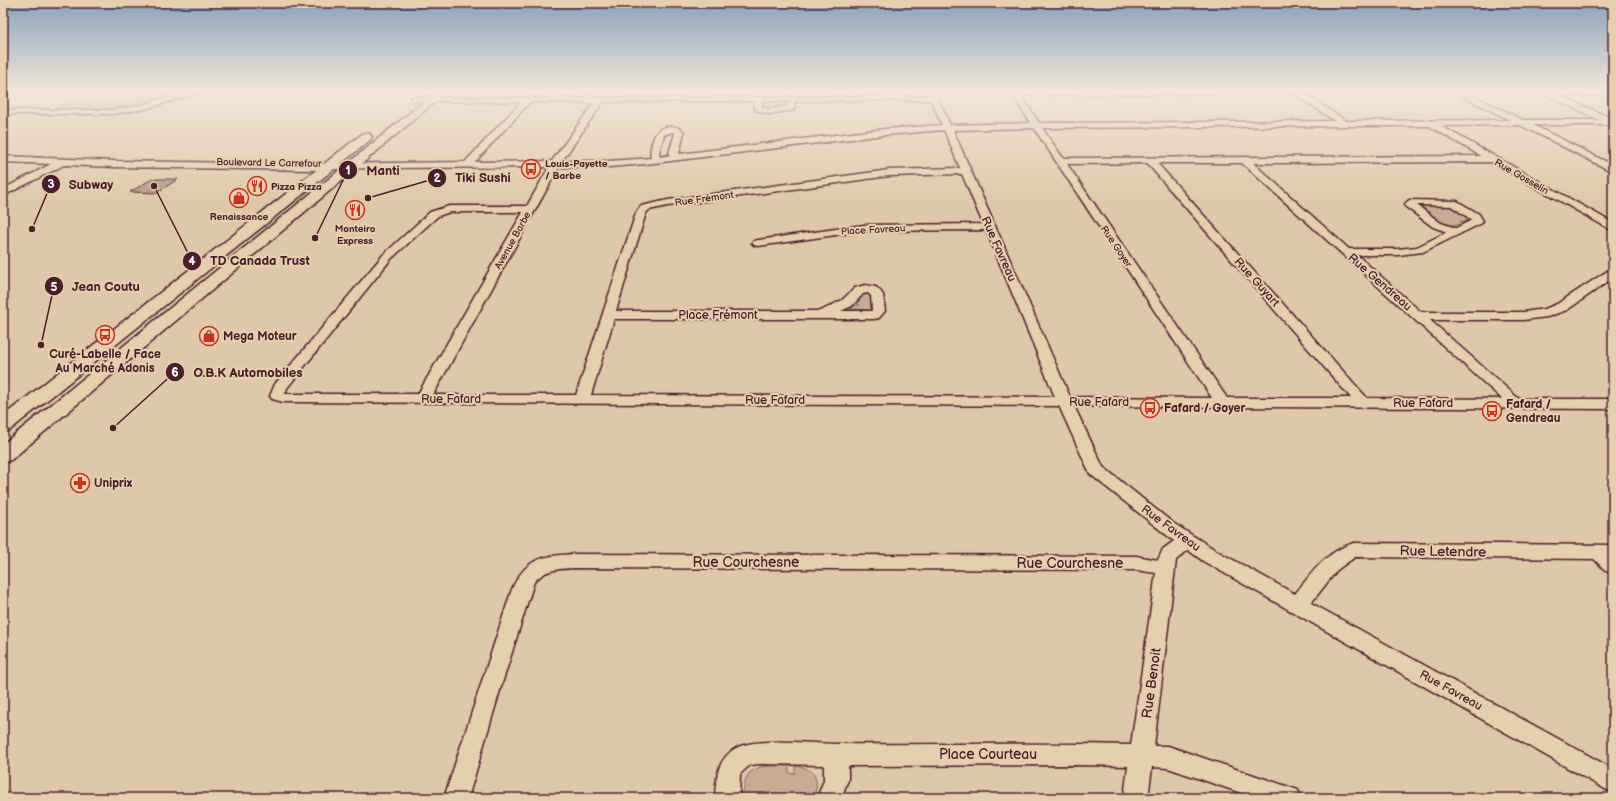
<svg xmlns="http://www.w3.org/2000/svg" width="1616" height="801" font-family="'Balsamiq Sans',sans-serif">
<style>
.green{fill:#c6ac94;stroke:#886660}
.building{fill:#b59986;stroke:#4a1f2b}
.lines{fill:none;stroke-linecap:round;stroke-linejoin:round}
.minor-casing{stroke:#4a1f2b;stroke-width:3}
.major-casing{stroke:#4a1f2b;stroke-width:3}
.minor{fill:#e5cfae;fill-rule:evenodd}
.major{fill:#e5cfae;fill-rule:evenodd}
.labels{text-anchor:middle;stroke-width:4;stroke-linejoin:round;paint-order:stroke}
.far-street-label{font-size:10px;fill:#4a1f2b;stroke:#e5cfae}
.far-poi-label{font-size:10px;font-weight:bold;fill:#4a1f2b;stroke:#e5cfae;text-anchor:start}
.street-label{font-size:12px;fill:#4a1f2b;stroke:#e5cfae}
.poi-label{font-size:12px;font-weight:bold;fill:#4a1f2b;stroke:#e5cfae;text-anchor:start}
.near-street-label{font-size:14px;fill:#4a1f2b;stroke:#e5cfae}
.leader{fill:none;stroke:#4a1f2b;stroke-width:1.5}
.callout-dot{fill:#4a1f2b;stroke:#e5cfae;stroke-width:1.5}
.mark-label{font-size:12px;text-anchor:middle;font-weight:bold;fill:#fff}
.callout-label{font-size:13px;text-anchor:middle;font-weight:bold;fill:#4a1f2b;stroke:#e5cfae;stroke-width:4;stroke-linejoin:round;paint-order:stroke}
</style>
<rect width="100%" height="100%" fill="#dfc8a9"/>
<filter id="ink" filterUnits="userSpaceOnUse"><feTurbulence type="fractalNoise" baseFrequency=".025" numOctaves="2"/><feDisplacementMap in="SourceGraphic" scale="8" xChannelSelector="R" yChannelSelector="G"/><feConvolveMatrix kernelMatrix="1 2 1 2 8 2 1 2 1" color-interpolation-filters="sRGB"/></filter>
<g filter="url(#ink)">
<g class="green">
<path d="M94,90H190C168,97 145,106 121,109C99,111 76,110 53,110L63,105L73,104L101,91H92Z"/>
<polygon points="771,101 785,102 787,105 772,109 763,106 764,103"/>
<path d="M1423,205L1452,206L1470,218L1464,222L1460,221L1463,223C1446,230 1433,217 1421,208L1420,206Z"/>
<polygon points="868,293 870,295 871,310 850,309 856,305 860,305 857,304 864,294"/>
<path d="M765,766H789V773L795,774V766C815,768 821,780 813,798H743C744,779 745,771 765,766Z"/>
</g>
<polygon class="building" points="152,179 178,179 156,193 130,192"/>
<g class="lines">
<g class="minor-casing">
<g id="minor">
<polygon points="191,90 202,90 201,92 145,109 113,114 3,114 3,110 113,110 141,105"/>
<path d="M927,90H935L950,125L1030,123L1010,90H1374L1370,92L1304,93L1346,121L1510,120L1454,92L1453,90H1462L1523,120H1599L1537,90H1547L1552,92L1613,91V95L1561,96L1613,119V125H1533L1613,165V172L1520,125L1441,126L1613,223V231L1491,162L1253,163L1349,249H1398L1417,247L1447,232L1433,227L1406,207L1405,204L1409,200L1457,201L1479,214L1483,221L1482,223L1423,252L1398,255H1357L1421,312H1523L1545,309L1557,304L1609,270L1613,269V278L1567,310L1547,317L1523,320H1430L1519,399H1613V409L1074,406L1103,467L1173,523L1217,551L1295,594C1313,572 1325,552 1354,543L1613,545V573L1606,571L1594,559L1355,557L1337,570L1311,603L1613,769V792L1605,789L1203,561L1188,550L1176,560L1154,746H1168L1289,787L1298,790L1301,798H1256L1168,768L1152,767L1148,798H1124L1128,766L1075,765L848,766V780L841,798H817L824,780V765L760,764L750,765L740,774L739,798H715C716,778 717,759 736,748C754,737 814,744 838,744C936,745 1034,742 1131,745L1156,573L1136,570L574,568C558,569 545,569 534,582L501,687L468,798H444L512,589C526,558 542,556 574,554L1136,556L1158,560L1163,549L1174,541L1090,474L1059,406L283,402L272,399L270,396L275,384L383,255L430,212L449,206H527L549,167L368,168L313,170L114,167L64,165L3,196V189L51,164L3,162V156L114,161L313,164L465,162L521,102L412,101V97H415L587,98L588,95H591L597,98L929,96ZM1293,93L1335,121L1039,123L1021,95ZM931,100L942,125L885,129L679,154L684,132C678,125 665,125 658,131C653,136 649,151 651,158L609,161H562L603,102L754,101L755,110L769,114L794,110L796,101ZM762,101H788L787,106L769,109L762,107ZM530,102L594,103L552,161L475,162ZM1344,126H1429L1481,156L1063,158L1042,128ZM1034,128L1212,398L1070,397L953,130ZM944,130L960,168L889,170L668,200L641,206L636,213L576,395H433L559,167H609L646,164L885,135ZM672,132L675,133L669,153L670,155L660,157L659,153L664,135ZM1147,163L1351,398H1227L1067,164ZM1157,163H1242L1502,399L1367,398ZM962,174L983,224L864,225L758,240L754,241L752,243L754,245L758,246L864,231L986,230L1055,397L591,395L614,319H874L879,318L885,311L883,295L881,292L876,287L865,285L855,288L842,300L821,311H616L646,213L649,210L668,206L889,176ZM1417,205L1451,206L1472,220L1456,228L1441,223ZM450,212H523L418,394H285L287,388L391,259L438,216ZM868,293L871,296L872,310L871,311H841L852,306L863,294Z"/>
</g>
</g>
<g class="major-casing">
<g id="major">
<polygon points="438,90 449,90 11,460 3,462 3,444"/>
<polygon points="366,133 370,134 372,137 370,140 10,430 3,432 3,416 362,134"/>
</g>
</g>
<use href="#minor" class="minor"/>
<use href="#major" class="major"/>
</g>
</g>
<linearGradient id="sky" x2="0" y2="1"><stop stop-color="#8da2bc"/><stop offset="0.45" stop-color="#f1e6d8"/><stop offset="1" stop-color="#f1e6d8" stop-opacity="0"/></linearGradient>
<rect width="1616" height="202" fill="url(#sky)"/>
<defs>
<g id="bus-ring" transform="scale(1)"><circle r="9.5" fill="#e5cfae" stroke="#c8321e" stroke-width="1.5"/><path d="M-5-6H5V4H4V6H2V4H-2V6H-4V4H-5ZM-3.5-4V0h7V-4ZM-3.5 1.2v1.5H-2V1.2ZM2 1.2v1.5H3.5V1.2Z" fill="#c8321e"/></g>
<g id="restaurant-ring" transform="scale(1)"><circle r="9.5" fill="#e5cfae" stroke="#c8321e" stroke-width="1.5"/><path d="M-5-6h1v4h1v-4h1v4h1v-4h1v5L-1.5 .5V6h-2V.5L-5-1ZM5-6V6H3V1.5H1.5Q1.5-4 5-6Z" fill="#c8321e"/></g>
<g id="shop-ring" transform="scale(1)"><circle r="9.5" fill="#e5cfae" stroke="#c8321e" stroke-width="1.5"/><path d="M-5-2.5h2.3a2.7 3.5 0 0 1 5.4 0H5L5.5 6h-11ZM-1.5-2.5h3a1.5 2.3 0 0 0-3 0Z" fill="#c8321e"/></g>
<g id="pharmacy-ring" transform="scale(1)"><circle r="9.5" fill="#e5cfae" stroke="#c8321e" stroke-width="1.5"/><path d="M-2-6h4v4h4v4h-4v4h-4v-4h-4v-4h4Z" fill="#c8321e"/></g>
</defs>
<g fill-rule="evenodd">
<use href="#bus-ring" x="531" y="169"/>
<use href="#restaurant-ring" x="257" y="186"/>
<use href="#shop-ring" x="239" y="198"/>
<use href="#restaurant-ring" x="355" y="210"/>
<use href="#bus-ring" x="105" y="335"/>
<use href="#shop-ring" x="209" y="336"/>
<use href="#bus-ring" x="1150" y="408"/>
<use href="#bus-ring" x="1492" y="411"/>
<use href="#pharmacy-ring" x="80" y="483"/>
</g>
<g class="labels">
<g class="far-street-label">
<text transform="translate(269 162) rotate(1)" y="4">Boulevard Le Carrefour</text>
<text transform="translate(1522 176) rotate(30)" y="4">Rue Gosselin</text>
<text transform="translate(704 198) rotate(-8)" y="4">Rue Frémont</text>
<text transform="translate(873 229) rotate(-3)" y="4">Place Favreau</text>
<text transform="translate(512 240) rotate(-61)" y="4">Avenue Barbe</text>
<text transform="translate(1117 246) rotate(56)" y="4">Rue Goyer</text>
</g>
<g class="far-poi-label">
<text x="545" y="167">Louis-Payette<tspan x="545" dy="12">/ Barbe</tspan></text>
<text x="271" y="190">Pizza Pizza</text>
<text x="239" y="220" text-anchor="middle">Renaissance</text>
<text x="355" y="232" text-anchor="middle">Monteiro<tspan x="355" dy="12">Express</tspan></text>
</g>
<g class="street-label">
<text transform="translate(999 249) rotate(66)" y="4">Rue Favreau</text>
<text transform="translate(1257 282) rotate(48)" y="4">Rue Guyart</text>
<text transform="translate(1380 282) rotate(41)" y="4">Rue Gendreau</text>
<text x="718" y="319">Place Frémont</text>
<text x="451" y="403">Rue Fafard</text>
<text x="775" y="404">Rue Fafard</text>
<text x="1099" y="406">Rue Fafard</text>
<text x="1423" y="407">Rue Fafard</text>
<text transform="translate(1171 528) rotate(36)" y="4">Rue Favreau</text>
<text transform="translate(1451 690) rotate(29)" y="4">Rue Favreau</text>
</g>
<g class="poi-label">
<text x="223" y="340">Mega Moteur</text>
<text x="105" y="358" text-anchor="middle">Curé-Labelle / Face<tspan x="105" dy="14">Au Marché Adonis</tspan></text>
<text x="1506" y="408">Fafard /<tspan x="1506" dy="14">Gendreau</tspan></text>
<text x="1164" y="412">Fafard / Goyer</text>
<text x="94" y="487">Uniprix</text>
</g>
<g class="near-street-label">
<text transform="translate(1443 551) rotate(1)" y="5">Rue Letendre</text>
<text x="746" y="567">Rue Courchesne</text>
<text x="1070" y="568">Rue Courchesne</text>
<text transform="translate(1151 683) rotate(-82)" y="5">Rue Benoit</text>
<text x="988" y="759">Place Courteau</text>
</g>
</g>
<path class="leader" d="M315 238L348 170M368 198L437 178M32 229L51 184M154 186L192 261M41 345L54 286M113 428L175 372"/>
<g class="callout-dot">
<circle cx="315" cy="238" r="4"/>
<circle cx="368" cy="198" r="4"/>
<circle cx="32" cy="229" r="4"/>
<circle cx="154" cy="186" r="4"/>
<circle cx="41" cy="345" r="4"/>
<circle cx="113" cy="428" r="4"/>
<circle cx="348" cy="170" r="10"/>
<circle cx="437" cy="178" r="10"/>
<circle cx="51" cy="184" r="10"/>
<circle cx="192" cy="261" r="10"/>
<circle cx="54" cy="286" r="10"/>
<circle cx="175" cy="372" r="10"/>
</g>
<g class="mark-label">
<text x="348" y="174">1</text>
<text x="437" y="182">2</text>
<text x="51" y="188">3</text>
<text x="192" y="265">4</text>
<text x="54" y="291">5</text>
<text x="175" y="376">6</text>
</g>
<g class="callout-label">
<text x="383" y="175">Manti</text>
<text x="483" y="182">Tiki Sushi</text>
<text x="91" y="189">Subway</text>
<text x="260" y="265">TD Canada Trust</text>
<text x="106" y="291">Jean Coutu</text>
<text x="248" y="377">O.B.K Automobiles</text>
</g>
<rect width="1616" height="801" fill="none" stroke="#e5cfae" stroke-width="16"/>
<rect x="8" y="8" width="1600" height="785" fill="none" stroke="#4a1f2b" stroke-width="1.5" filter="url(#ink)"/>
</svg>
